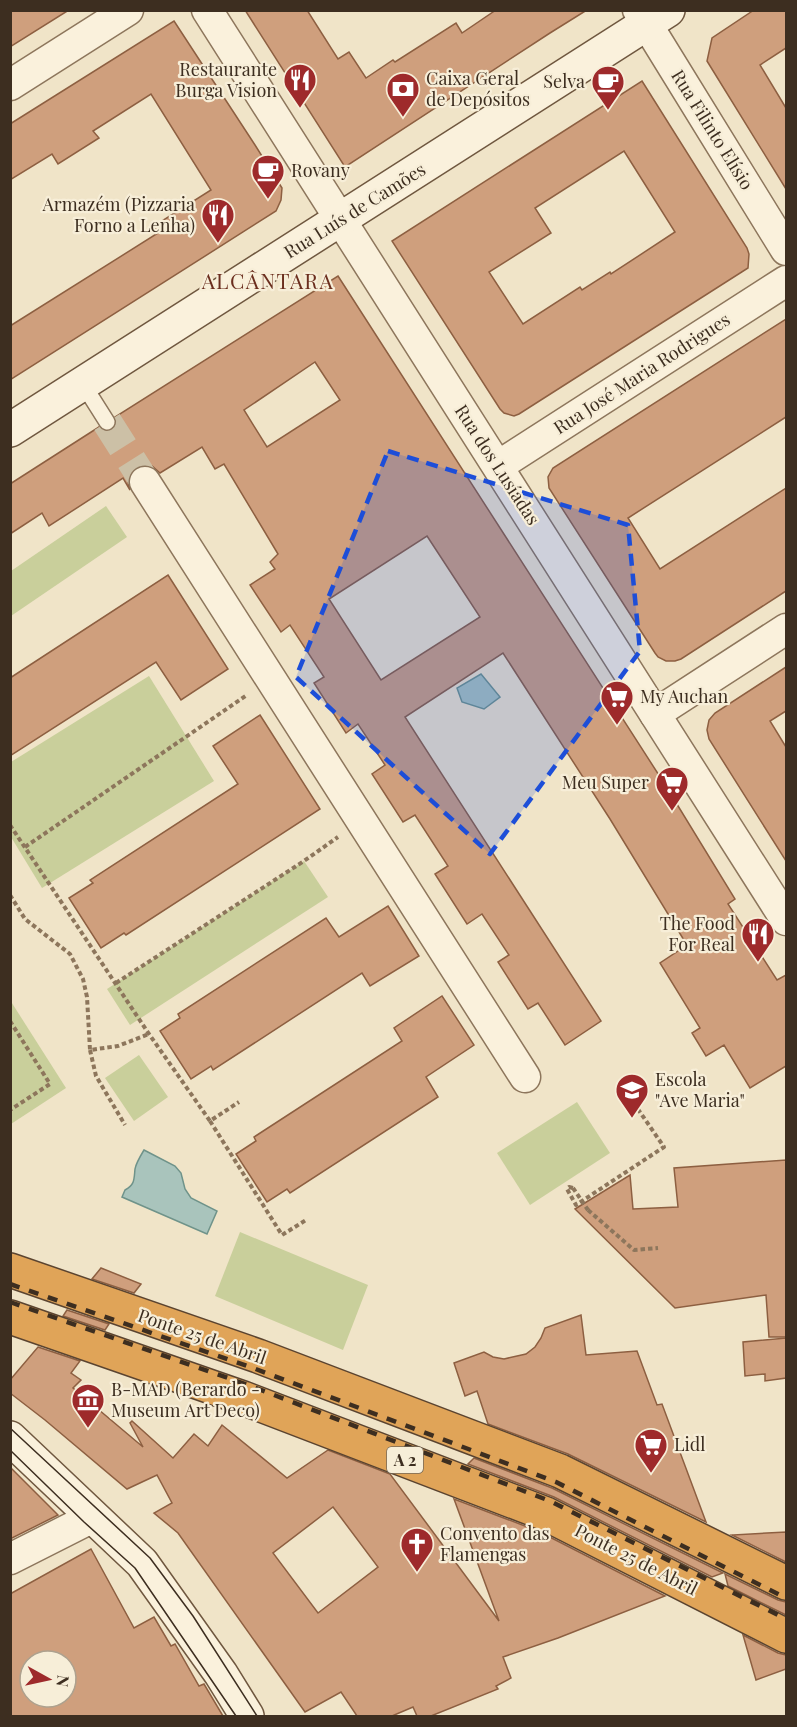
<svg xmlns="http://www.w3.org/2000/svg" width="797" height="1727" font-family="'Playfair Display',serif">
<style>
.green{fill:#c9cf9b}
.water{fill:#a9c4bc;stroke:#6f938a;stroke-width:1.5}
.building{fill:#cf9f7d;stroke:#8d5f41;stroke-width:1.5;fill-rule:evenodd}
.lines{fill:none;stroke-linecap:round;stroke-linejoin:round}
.street-tunnel{stroke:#ccc0a6;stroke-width:30;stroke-dasharray:30 15;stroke-linecap:butt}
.lane-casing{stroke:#8d765c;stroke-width:18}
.street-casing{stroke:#8d765c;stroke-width:33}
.secondary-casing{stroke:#6f573f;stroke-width:36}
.highway-casing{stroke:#5b4430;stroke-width:36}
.path{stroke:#8d765c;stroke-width:4;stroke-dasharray:4.5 3;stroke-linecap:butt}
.lane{stroke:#faf1dc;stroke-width:15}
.street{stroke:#faf1dc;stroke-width:30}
.secondary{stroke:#faf1dc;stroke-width:33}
.highway{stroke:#e0a458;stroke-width:33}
.tram{stroke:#3d2e20;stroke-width:1.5}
.rail{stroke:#3d2e20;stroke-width:4.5;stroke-dasharray:10 10;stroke-linecap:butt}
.path-bridge{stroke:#8d765c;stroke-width:4;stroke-dasharray:4.5 3;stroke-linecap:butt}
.marked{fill:#1d4ed8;fill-opacity:0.2;stroke:#1d4ed8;stroke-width:4.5;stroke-dasharray:12 8;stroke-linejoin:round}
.labels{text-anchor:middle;stroke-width:4.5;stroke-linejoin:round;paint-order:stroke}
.shield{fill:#f7eed8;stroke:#756857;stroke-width:1.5}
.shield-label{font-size:16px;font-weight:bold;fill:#3d2e20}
.poi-label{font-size:18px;fill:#3d2e20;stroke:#f7eed8;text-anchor:start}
.street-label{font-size:18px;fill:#3d2e20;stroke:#f7eed8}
.quarter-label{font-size:21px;letter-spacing:1.5px;fill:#6b2e1e;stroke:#f7eed8}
</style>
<rect width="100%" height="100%" fill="#f0e4c8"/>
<g class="green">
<polygon points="106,506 127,537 11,616 11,571"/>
<polygon points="149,676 214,781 42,888 11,837 11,762"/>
<polygon points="304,861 328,897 130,1025 107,989"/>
<polygon points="10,1000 66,1088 11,1124 10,1124"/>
<polygon points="139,1055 168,1097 134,1121 105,1078"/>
<polygon points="577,1102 610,1153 530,1205 497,1153"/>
<polygon points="240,1232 368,1285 343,1350 215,1296"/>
</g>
<g class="water">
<polygon points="481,674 500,697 484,709 462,702 457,688"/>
<path d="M144,1150L175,1166L181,1173L185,1189L191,1198L217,1211L207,1234L122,1197L125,1190C135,1185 134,1179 135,1169C136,1163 141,1155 144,1150Z"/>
</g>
<g class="building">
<polygon points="10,10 69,10 10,47"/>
<polygon points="245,10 307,10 338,59 349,52 366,78 393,60 395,62 456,23 462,33 496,10 587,10 550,33 345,167"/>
<polygon points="754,10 786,10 786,48 760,65 786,108 786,189 707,61 712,38"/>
<polygon points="174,21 255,145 282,188 281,200 276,211 10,380 10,326 158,233 154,226 211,190 151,94 93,131 99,138 58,164 52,154 10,180 10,124"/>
<path d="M642,81L747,248L749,254L748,268L519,414L514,416L504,413L500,409L392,241ZM624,151L675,232L611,274L610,272L582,290L580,287L523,324L489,272L551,233L535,208Z"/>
<path d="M338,276L664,783L735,899L728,904L777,980L786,975V1066L750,1088L724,1045L706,1056L692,1033L700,1028L660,963L687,945L610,819L503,653L405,717L601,1021L565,1045L538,1003L528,1009L498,962L509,955L482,914L467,924L435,874L448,866L415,815L403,822L372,774L385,765L358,724L346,733L314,683L324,677L290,625L281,632L250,585L275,569L270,562L278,554L224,464L215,469L202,447L160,473L152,466L144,465L136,467L129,475L128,482L130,490L123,478L49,526L42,513L10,534V484L99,427L107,432L113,430L117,422L115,417ZM315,362L340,400L267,447L244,410ZM427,536L480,617L381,680L329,599Z"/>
<polygon points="786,319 786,417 628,518 660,569 786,488 786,591 681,659 675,661 666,661 658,657 655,653 549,488 548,477 553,468"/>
<polygon points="168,575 228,669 181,700 156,662 10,756 10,678"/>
<polygon points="786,667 786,711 770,721 786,747 786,861 709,739 707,730 709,720 715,713"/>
<polygon points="260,715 320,809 126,935 124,933 101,948 69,898 93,883 90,880 238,784 213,746"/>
<polygon points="388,906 419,956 370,986 362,973 213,1070 211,1066 191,1079 160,1031 180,1018 178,1014 326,918 339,937"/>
<polygon points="442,996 474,1045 426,1077 438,1097 290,1193 287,1189 267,1202 236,1154 256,1141 254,1137 402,1041 394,1028"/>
<polygon points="786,1160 786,1337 769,1337 766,1295 675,1308 575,1209 630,1175 633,1209 678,1207 674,1168"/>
<polygon points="101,1268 141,1284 134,1293 92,1279"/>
<polygon points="67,1310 109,1324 105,1330 63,1316"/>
<polygon points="581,1315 586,1355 637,1351 657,1405 662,1404 706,1522 568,1454 488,1424 477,1391 465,1396 454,1363 484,1352 493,1357 504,1359 526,1354 535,1347 541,1338 545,1328"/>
<polygon points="786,1338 786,1378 765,1381 765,1374 745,1376 743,1342"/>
<path d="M38,1347L80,1361L71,1373L81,1380L73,1388L143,1447L130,1423L132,1421L173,1458L194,1434L208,1446L222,1425L287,1478L328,1450L390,1474L499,1621L454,1499L538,1531L665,1596L558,1638L503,1657L511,1678L496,1686L498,1689L431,1716H417L413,1707L392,1716H357L341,1692L305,1712L178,1533L154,1513L172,1503L157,1475L127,1489L45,1420L10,1393V1380ZM333,1507L378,1567L318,1613L273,1553Z"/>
<polygon points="474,1458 552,1488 723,1573 712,1577 554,1497 468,1464"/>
<polygon points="10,1467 58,1515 10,1539"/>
<polygon points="786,1532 786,1562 732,1535"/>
<path d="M91,1549L134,1628L154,1617L171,1646L175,1644L199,1686L204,1684L223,1716H10V1594ZM30,1661H66V1697H30Z"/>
<polygon points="725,1574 778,1600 786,1602 786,1615 728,1586"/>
<polygon points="743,1635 778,1653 786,1655 786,1669 756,1680"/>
</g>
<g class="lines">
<polyline class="street-tunnel" points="107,422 145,482"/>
<g class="lane-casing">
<polyline id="lane" points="83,384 107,422"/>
</g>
<g class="street-casing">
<g id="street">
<polyline points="207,10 786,920"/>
<polyline points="638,10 786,250"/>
<polyline points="10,85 128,10"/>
<polyline points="498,466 786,281"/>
<polyline points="145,482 525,1077"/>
<polyline points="655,714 786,629"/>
<polyline points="10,1559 93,1517"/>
</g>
</g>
<g class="secondary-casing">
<g id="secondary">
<polyline points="10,430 668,10"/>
<polyline points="10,1438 142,1563 221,1674 247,1716"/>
</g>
</g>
<g class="highway-casing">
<g id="highway">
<polyline points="10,1270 258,1356 560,1471 786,1583"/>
<polyline points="10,1317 243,1398 546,1514 786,1636"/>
</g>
</g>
<g class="path">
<polyline points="10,825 149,1034 210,1121 239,1102"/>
<polyline points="25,847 247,695"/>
<polyline points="10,895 25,919 70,954 83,979 87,997 90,1050 118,1046 149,1034"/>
<polyline points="116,983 304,861 338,837"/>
<polyline points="10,1021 50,1084 10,1110"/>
<polyline points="90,1050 96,1076 125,1125"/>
<polyline points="210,1121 282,1235 306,1220"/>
<polyline points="573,1188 569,1187 567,1189 576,1205 664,1147 631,1099"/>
<polyline points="588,1210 634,1250 658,1248"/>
</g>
<use href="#lane" class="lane"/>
<use href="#street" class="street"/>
<use href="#secondary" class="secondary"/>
<use href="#highway" class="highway"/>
<g class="tram">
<polyline points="10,1428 150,1558 193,1616 257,1716"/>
<polyline points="10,1450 84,1522 135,1568 236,1716"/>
</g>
<g class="rail">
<polyline points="10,1284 253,1368 556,1482 786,1598"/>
<polyline points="10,1302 248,1385 550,1501 786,1619"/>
</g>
<polyline class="path-bridge" points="573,1188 588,1210"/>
</g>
<path class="marked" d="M388,451L628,525L640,651L490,854L296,677Z"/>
<defs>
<g id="restaurant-pin" transform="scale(1.725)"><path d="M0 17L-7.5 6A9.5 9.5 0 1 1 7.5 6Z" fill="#9e2a2b" stroke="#f7eed8"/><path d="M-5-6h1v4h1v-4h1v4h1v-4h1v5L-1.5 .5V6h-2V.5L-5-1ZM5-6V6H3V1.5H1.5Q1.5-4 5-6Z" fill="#fff"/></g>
<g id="cafe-pin" transform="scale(1.725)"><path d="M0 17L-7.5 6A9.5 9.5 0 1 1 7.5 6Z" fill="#9e2a2b" stroke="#f7eed8"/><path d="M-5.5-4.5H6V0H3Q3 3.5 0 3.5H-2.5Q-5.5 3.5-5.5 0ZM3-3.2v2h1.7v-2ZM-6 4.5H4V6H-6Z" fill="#fff"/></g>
<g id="bank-pin" transform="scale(1.725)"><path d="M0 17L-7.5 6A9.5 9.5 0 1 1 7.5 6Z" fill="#9e2a2b" stroke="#f7eed8"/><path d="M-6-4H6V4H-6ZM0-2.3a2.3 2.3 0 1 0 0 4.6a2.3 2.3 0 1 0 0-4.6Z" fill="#fff"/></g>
<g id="supermarket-pin" transform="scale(1.725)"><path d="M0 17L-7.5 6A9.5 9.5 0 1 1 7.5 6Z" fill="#9e2a2b" stroke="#f7eed8"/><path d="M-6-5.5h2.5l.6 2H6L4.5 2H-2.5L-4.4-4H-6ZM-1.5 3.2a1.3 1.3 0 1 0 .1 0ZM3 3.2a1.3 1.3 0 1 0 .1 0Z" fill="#fff"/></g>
<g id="school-pin" transform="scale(1.725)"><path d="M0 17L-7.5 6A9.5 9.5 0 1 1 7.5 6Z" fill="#9e2a2b" stroke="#f7eed8"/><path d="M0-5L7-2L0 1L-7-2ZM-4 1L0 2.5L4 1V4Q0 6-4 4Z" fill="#fff"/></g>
<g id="museum-pin" transform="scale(1.725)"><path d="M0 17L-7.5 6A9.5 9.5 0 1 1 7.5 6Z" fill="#9e2a2b" stroke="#f7eed8"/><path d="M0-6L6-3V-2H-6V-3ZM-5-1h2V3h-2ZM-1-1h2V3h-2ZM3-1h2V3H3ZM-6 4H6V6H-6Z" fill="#fff"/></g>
<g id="church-pin" transform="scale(1.725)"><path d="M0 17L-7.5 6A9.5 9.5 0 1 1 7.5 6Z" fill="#9e2a2b" stroke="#f7eed8"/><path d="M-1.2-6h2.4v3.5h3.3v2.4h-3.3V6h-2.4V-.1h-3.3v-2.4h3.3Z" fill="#fff"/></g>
</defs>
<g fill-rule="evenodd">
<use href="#restaurant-pin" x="300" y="80"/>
<use href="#cafe-pin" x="608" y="82"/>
<use href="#bank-pin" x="403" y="89"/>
<use href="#cafe-pin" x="268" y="171"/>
<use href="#restaurant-pin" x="218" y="215"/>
<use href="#supermarket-pin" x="617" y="697"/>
<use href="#supermarket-pin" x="672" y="783"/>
<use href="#restaurant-pin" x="758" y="934"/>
<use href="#school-pin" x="632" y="1090"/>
<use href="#museum-pin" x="88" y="1400"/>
<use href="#supermarket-pin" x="651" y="1445"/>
<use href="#church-pin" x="417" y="1544"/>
</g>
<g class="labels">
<rect class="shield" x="387" y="1447" width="36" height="26" rx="4.5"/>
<g class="shield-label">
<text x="405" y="1466">A 2</text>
</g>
<g class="poi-label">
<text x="277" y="76" text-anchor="end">Restaurante<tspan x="277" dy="21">Burga Vision</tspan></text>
<text x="426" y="85">Caixa Geral<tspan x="426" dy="21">de Depósitos</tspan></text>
<text x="585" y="88" text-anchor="end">Selva</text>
<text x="291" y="177">Rovany</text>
<text x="195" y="211" text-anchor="end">Armazém (Pizzaria<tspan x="195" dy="21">Forno a Lenha)</tspan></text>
<text x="640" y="703">My Auchan</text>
<text x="649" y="789" text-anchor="end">Meu Super</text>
<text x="735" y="930" text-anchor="end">The Food<tspan x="735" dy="21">For Real</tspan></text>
<text x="655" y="1086">Escola<tspan x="655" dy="21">"Ave Maria"</tspan></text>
<text x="111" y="1396">B-MAD (Berardo -<tspan x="111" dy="21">Museum Art Deco)</tspan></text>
<text x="674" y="1451">Lidl</text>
<text x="440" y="1540">Convento das<tspan x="440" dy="21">Flamengas</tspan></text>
</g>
<g class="street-label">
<text transform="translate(712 130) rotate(58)" y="6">Rua Filinto Elísio</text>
<text transform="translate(355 211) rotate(-32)" y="6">Rua Luís de Camões</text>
<text transform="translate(642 374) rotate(-33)" y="6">Rua José Maria Rodrigues</text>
<text transform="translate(497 465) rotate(57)" y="6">Rua dos Lusíadas</text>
<text transform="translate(202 1337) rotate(19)" y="6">Ponte 25 de Abril</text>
<text transform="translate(636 1560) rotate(27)" y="6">Ponte 25 de Abril</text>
</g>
<g class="quarter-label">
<text x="268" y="289">ALCÂNTARA</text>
</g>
</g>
<rect width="797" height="1727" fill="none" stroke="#3d2e20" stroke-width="24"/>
<g transform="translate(48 1679) rotate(98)"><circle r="28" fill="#f7eed8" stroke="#ada18e" stroke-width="1.5"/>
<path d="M0-4.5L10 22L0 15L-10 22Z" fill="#9e2a2b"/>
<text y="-9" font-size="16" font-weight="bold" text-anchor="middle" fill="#3d2e20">N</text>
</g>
</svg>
